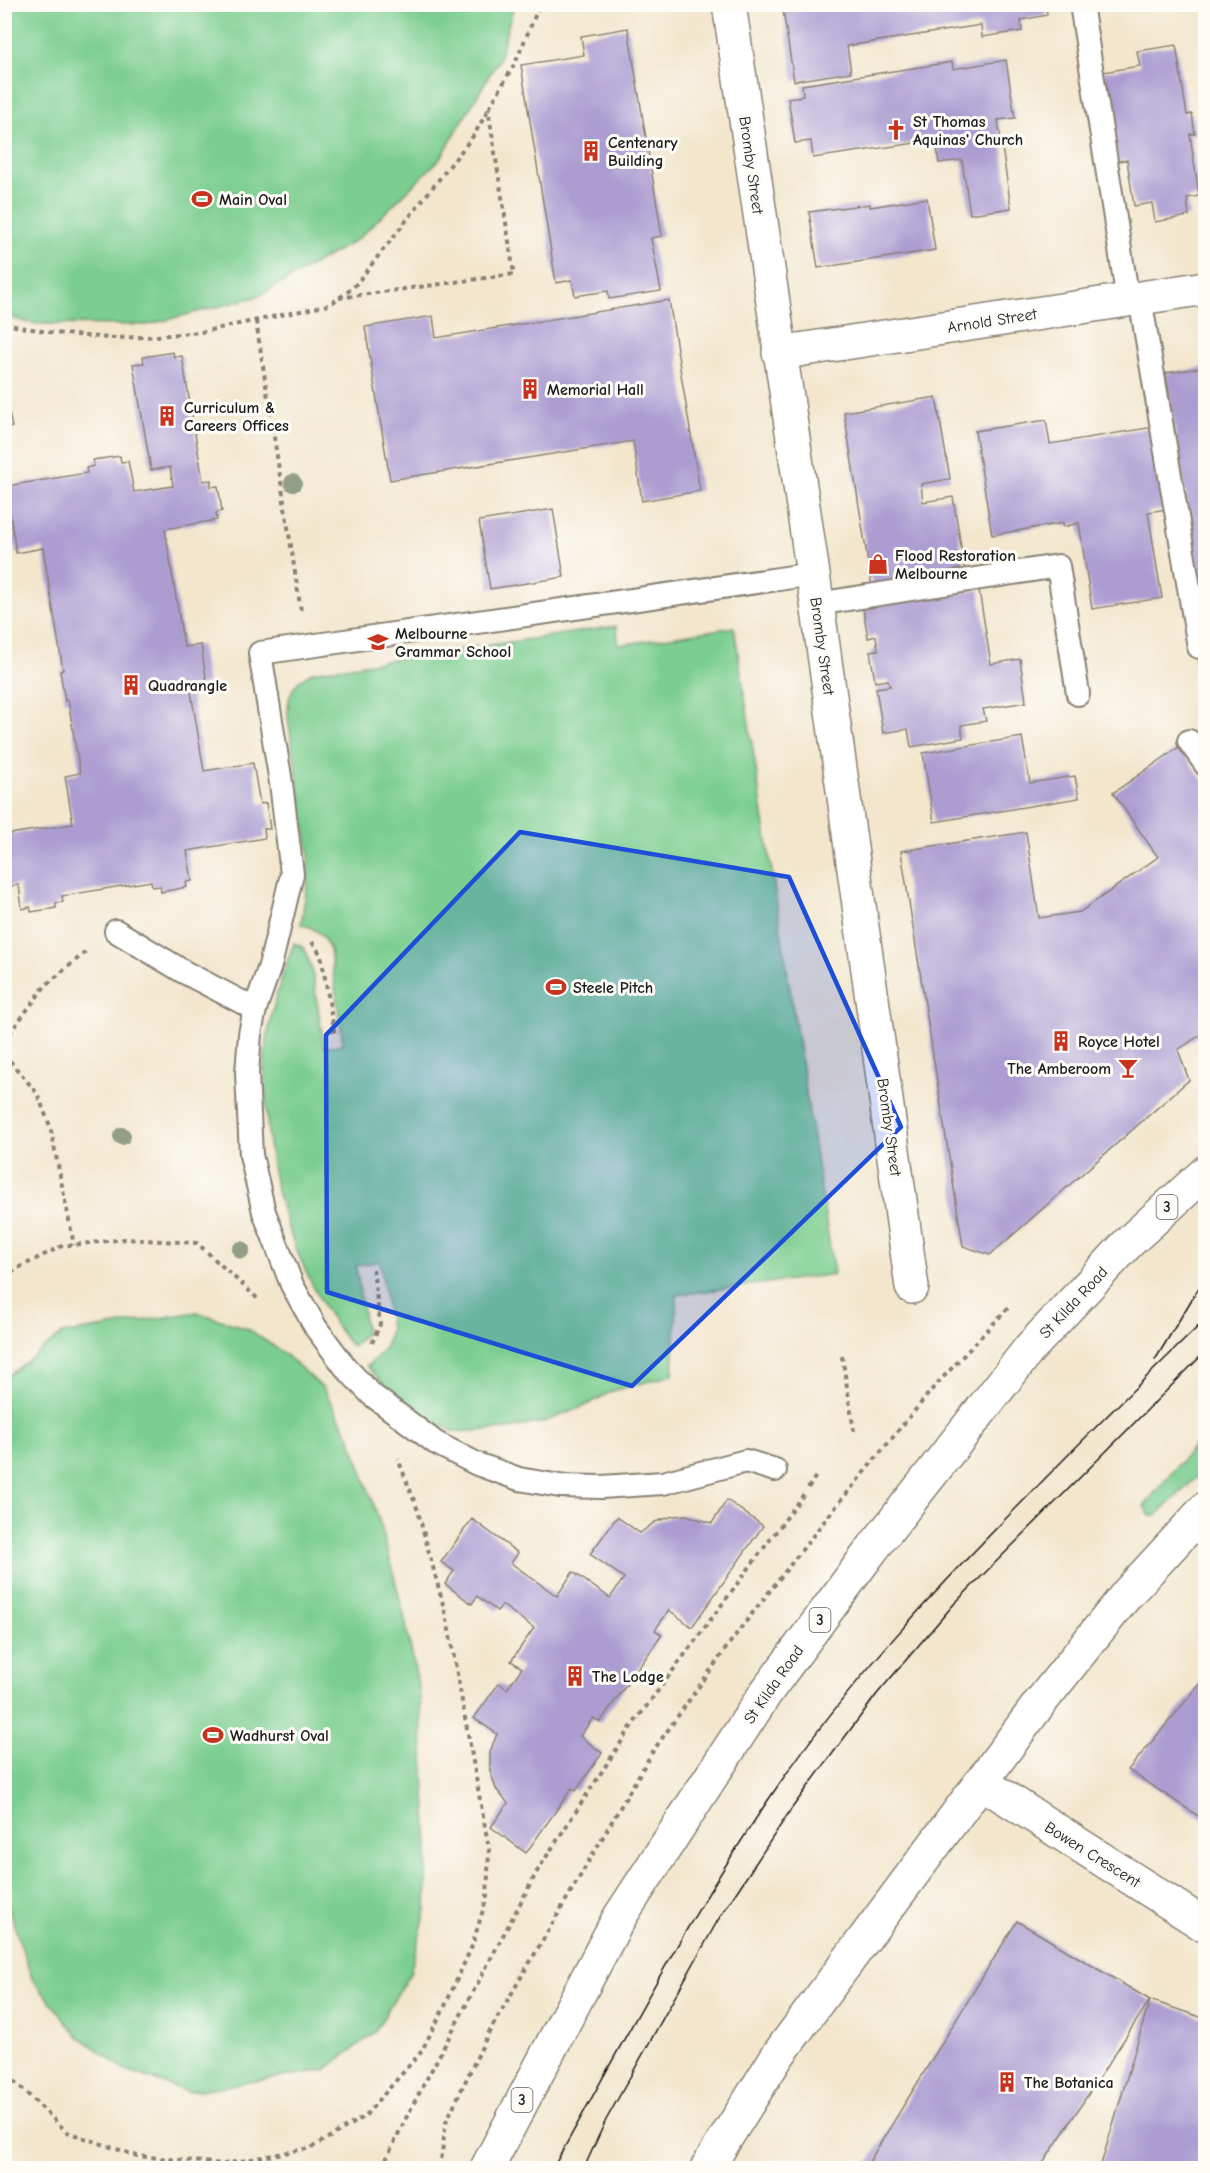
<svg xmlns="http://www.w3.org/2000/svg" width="1210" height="2173" font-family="'Comic Neue',sans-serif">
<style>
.green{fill:#7cce90;stroke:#4c7556;stroke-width:1.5}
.building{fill:#ab9dd1}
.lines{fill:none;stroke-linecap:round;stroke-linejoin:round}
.lane-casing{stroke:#888174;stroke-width:26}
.street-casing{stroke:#888174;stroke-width:36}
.primary-casing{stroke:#888174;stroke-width:36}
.path{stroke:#888174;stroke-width:4;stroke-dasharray:4.5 4.5;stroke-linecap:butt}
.lane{stroke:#fff;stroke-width:22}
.street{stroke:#fff;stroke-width:33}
.primary{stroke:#fff;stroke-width:33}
.tram{stroke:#1c1c1c;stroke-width:1.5}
.tree{fill:#929e85}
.marked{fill:#1d4ed8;fill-opacity:0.2;stroke:#1d4ed8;stroke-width:4.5;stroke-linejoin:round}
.labels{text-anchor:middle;stroke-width:6;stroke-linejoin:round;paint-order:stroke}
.shield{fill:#fdfcf7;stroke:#605f5e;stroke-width:1.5}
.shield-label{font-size:15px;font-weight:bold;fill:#1c1c1c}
.poi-label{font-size:16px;font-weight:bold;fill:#1c1c1c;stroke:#fdfcf7;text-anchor:start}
.street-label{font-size:16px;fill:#1c1c1c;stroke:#fdfcf7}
</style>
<rect width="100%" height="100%" fill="#fdfcf7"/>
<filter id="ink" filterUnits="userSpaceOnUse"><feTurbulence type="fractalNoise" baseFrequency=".0167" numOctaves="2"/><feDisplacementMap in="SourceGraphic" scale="12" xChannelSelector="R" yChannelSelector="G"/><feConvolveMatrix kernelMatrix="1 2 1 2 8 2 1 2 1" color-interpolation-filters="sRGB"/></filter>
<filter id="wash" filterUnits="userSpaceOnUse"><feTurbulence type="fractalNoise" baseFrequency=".008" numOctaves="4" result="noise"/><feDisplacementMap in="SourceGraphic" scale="24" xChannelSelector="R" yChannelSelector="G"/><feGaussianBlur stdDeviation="1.35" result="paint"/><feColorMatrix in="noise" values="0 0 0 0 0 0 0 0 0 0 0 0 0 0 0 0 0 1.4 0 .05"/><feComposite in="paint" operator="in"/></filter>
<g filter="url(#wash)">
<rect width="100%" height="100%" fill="#f3e6cd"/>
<g class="green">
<polygon points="4,5 5,4 514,5 499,59 440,159 358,239 259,296 147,325 33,324 5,316"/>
<path d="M616,626L619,645L734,627L834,1274L677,1295L673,1375L612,1391L587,1405L544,1422L508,1429L454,1432L430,1418L385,1385L367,1366C381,1353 388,1348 390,1328L380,1261L356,1266L366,1333L352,1347C334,1326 319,1299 307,1274C278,1212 267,1162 266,1094C265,1083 264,1072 264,1062C268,1021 279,981 294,943L304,948L312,970L324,1047L343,1044L330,950C322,933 319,930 301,924L307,886L309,853L288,719C287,696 291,684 312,672Z"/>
<polygon points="197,1312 248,1329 285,1354 323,1388 350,1437 381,1526 404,1615 420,1696 428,1848 426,1911 410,1973 375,2032 325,2070 188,2092 124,2069 77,2035 32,1979 4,1894 4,1379 62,1334"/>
<polygon points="1205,1432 1205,1469 1156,1516 1150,1516 1144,1506"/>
</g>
<g id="blocks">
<g class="building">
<polygon points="820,4 1046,4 1047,15 1021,20 1022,31 982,37 981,25 847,46 851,72 794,81 783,10"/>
<polygon points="628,28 662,236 651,238 661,291 609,299 608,291 575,296 572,280 556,283 521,65 584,55 581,36"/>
<polygon points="1176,45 1187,115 1192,114 1195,134 1190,134 1199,196 1187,198 1189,216 1155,222 1152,203 1134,206 1127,160 1117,161 1103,72 1140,66 1137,51"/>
<polygon points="1006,60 1015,118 998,120 1011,208 970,214 962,160 939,163 936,140 813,158 811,141 795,143 788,98 803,96 802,85 952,62 953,69"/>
<polygon points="927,198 935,250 818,268 809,212 870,204 870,207"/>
<polygon points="669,300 700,491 642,501 633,441 390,480 365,327 433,316 436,338"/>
<polygon points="173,352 174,357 182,356 203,481 211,480 211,487 218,486 222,511 216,513 217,520 165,529 184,647 201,645 207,684 190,686 204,771 253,763 260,804 266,803 270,829 264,829 265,838 187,851 192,881 186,882 187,887 161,892 160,886 152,887 151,881 62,896 63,902 56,903 56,908 31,912 30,907 22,909 19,885 4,887 4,835 73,824 65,776 80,773 68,700 65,701 60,671 63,670 43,548 16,553 6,486 87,473 86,468 94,466 93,460 120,456 121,462 128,461 134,492 173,486 170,467 151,470 133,364 144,363 143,357"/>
<polygon points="1206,367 1206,616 1204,616 1166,373"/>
<polygon points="4,388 12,427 4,428"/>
<polygon points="936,397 950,479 921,484 923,502 953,497 965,572 872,587 844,412"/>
<polygon points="1046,420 1050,444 1154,427 1167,509 1148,512 1162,598 1092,609 1079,523 1063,527 1063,523 992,535 975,431"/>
<polygon points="553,509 564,577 490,589 479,521"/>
<polygon points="979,590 991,664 1020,659 1026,702 983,709 986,721 961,725 963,738 911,747 908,729 883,733 876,688 890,686 888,680 875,682 870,651 878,650 876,636 868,638 863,608"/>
<polygon points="1206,656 1206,695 1204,695 1198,657"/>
<polygon points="1206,727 1206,747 1196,734"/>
<polygon points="1022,737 1030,783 1075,776 1079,798 934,822 923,753"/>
<polygon points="1179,747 1206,785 1206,1031 1178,1050 1189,1080 990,1255 963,1246 901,851 1026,832 1039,918 1080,912 1158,857 1113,793"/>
<polygon points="727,1500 763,1526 692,1627 669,1610 655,1630 662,1635 600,1722 593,1718 580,1736 602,1753 576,1791 572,1788 526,1853 491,1827 508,1803 496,1789 490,1771 490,1752 497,1734 474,1718 499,1683 507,1689 522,1668 511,1661 534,1628 502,1605 497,1611 477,1596 472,1604 445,1584 454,1571 441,1562 472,1519 518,1553 511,1563 557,1596 573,1572 610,1598 624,1578 590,1554 617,1517 640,1533 655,1522 673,1516 686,1515 712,1523"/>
<polygon points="1206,1677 1206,1821 1128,1770"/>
<polygon points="1017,1921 1150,2000 1206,2019 1206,2168 1100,2168 1150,2000 1040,2168 874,2168 867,2165"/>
</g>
</g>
</g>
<g filter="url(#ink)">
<use href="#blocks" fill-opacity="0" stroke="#888174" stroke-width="1.5"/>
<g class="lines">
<g class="lane-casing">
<g id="lane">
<polyline points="1081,4 1128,300"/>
<polyline points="1140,298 1199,647"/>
<polyline points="817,604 1058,566 1078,694"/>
<polyline points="1189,741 1206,765"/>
<polyline points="116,931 184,972 255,1009"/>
<polyline points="775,1470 746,1461 663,1483 601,1487 560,1486 519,1479 477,1464 436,1443 372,1395 346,1368 316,1328 292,1285 264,1212 251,1155 247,1073 250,1034 255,1009 270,966 292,874 281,783 260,653 813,574"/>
</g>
</g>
<g class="street-casing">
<g id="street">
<polyline points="729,4 813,574 912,1287"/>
<polyline points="779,353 1206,288"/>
<polyline points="981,1782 1206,1926"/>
</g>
</g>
<g class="primary-casing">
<g id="primary">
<polyline points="487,2168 619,1918 767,1691 873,1548 1030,1348 1129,1242 1206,1172"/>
<polyline points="707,2168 778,2055 1039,1704 1127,1594 1206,1508"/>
</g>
</g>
<g class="path">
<polyline points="339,298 514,274 488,108"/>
<polyline points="256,321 301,611"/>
<polyline points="4,324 54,333 108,338 147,337 201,332 329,305 353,288 474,135 516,61 540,4"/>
<polyline points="312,942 321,955 335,1036"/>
<polyline points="4,1041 45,986 88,950"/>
<polyline points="4,1054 37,1093 50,1126 74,1245"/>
<polyline points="4,1278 18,1268 62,1246 125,1239 197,1243 258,1299"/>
<polyline points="372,1343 380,1324 373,1269"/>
<polyline points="842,1356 854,1431"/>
<polyline points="808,1488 816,1476"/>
<polyline points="4,2066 16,2083 67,2132 137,2156 224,2164 311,2148 365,2116 421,2052 445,2006 472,1946 487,1897 489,1849 447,1619 417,1508 398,1459"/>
<polyline points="4,2148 8,2168"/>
<polyline points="382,2168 406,2118 539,1868 631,1727 804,1494"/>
<polyline points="440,2168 446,2122 488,2034 653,1751 737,1633 830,1514 934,1387 1008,1308"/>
</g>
<use href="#lane" class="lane"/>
<use href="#street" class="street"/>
<use href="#primary" class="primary"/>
<g class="tram">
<polyline points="1155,1360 1206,1276"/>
<path d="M553,2168C624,2040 692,1911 775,1790C848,1683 938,1587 1029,1495C1087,1435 1146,1377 1206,1319"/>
<polyline points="584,2168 606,2120 718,1920 792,1808 877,1694 954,1604 1206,1351"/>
</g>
</g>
<g class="tree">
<circle cx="293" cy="483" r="9"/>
<circle cx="122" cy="1136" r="9"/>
<circle cx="241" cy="1250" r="9"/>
</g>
</g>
<path class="marked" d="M520,832L789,877L901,1127L632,1386L327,1292L326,1035Z"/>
<defs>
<g id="church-bare" transform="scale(1.62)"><path d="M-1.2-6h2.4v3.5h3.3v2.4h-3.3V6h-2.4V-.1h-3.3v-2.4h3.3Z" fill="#c8321e" stroke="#fdfcf7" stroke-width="2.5" paint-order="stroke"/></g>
<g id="building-bare" transform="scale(1.62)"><path d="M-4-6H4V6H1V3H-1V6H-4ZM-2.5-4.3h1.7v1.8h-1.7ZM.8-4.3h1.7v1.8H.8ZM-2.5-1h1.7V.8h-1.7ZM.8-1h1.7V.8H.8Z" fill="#c8321e" stroke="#fdfcf7" stroke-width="2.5" paint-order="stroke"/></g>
<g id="stadium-bare" transform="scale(1.62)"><path d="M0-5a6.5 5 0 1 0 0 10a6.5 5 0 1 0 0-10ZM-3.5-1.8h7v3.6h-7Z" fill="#c8321e" stroke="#fdfcf7" stroke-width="2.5" paint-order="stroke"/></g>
<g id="shop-bare" transform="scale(1.62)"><path d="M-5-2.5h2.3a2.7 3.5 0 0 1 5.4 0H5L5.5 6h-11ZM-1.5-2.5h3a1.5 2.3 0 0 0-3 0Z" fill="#c8321e" stroke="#fdfcf7" stroke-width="2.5" paint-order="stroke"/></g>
<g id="school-bare" transform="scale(1.62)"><path d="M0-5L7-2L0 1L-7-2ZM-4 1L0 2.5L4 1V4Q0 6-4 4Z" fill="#c8321e" stroke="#fdfcf7" stroke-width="2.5" paint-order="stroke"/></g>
<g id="bar-bare" transform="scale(1.62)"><path d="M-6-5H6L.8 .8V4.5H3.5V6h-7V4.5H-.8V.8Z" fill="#c8321e" stroke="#fdfcf7" stroke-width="2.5" paint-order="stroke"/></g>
</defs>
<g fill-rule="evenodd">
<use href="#church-bare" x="896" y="130"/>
<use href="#building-bare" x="591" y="151"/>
<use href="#stadium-bare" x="202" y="199"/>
<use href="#building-bare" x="530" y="389"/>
<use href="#building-bare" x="167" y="416"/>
<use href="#shop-bare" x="878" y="564"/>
<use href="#school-bare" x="378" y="642"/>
<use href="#building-bare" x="131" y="685"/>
<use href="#stadium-bare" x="556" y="987"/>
<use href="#building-bare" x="1061" y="1041"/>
<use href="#bar-bare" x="1128" y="1068"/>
<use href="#building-bare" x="575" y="1676"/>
<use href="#stadium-bare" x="213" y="1735"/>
<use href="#building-bare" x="1007" y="2082"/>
</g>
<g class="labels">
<g class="shield">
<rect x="1156.5" y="1195" width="21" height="24" rx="4.5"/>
<rect x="809.5" y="1608" width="21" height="24" rx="4.5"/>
<rect x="511.5" y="2088" width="21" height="24" rx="4.5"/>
</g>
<g class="shield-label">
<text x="1167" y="1212">3</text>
<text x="820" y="1625">3</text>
<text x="522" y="2105">3</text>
</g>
<g class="poi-label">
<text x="913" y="127">St Thomas<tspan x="913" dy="18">Aquinas' Church</tspan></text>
<text x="608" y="148">Centenary<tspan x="608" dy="18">Building</tspan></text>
<text x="219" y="205">Main Oval</text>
<text x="547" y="395">Memorial Hall</text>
<text x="184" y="413">Curriculum &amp;<tspan x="184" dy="18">Careers Offices</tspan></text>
<text x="895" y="561">Flood Restoration<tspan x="895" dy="18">Melbourne</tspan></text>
<text x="395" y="639">Melbourne<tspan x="395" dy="18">Grammar School</tspan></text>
<text x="148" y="691">Quadrangle</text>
<text x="573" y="993">Steele Pitch</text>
<text x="1078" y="1047">Royce Hotel</text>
<text x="1111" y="1074" text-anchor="end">The Amberoom</text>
<text x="592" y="1682">The Lodge</text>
<text x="230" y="1741">Wadhurst Oval</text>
<text x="1024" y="2088">The Botanica</text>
</g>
<g class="street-label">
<text transform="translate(752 165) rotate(82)" y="6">Bromby Street</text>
<text transform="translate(992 320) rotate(-9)" y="6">Arnold Street</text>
<text transform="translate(823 646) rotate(82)" y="6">Bromby Street</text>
<text transform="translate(890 1127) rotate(82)" y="6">Bromby Street</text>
<text transform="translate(1073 1302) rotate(-47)" y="6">St Kilda Road</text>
<text transform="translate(773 1684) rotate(-55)" y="6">St Kilda Road</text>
<text transform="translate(1093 1854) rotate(32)" y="6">Bowen Crescent</text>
</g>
</g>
<rect width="1210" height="2173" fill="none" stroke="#fdfcf7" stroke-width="24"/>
</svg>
